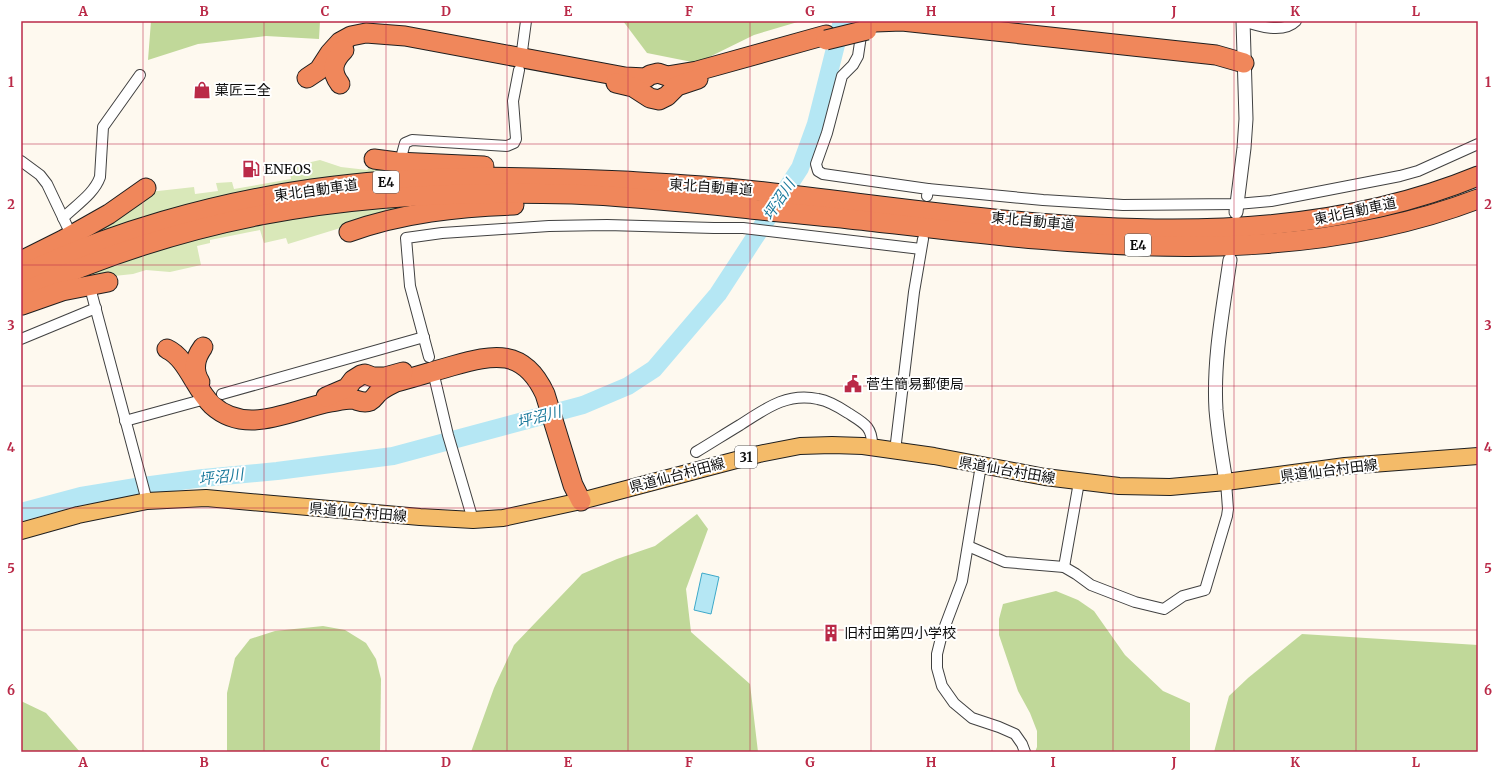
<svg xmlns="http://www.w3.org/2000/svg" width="1499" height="773" font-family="Merriweather,'Noto Sans JP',serif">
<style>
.green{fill:#d9e8b9}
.forest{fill:#c0d899}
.water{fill:#b5e7f4;stroke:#3ea9c9}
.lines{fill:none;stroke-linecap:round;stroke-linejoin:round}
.river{stroke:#b5e7f4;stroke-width:18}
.minor-casing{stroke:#414141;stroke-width:12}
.tertiary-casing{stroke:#414141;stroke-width:15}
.primary-casing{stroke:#1f1f1f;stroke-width:18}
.motorway-casing{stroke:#1f1f1f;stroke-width:21}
.minor{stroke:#fff;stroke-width:10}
.tertiary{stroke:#fff;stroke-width:13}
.primary{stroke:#f4bb69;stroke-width:16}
.motorway{stroke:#f0875b;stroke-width:19}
.motorway-bridge-casing{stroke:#1f1f1f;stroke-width:21;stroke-linecap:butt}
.motorway-bridge{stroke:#f0875b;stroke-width:19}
.grid{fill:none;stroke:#ba2a48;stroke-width:1;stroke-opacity:0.55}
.labels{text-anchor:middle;stroke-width:4;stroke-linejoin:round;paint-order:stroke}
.shield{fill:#fff;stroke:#565656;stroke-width:1}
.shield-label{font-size:13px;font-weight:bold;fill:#0e0e0e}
.poi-label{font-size:14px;fill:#0e0e0e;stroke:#fff;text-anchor:start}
.street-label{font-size:14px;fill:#0e0e0e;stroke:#fff}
.water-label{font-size:15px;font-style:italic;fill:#1a799c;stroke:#fff}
.neatline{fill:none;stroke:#ba2a48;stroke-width:1.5}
.grid-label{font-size:13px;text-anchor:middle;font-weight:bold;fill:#ba2a48}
</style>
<rect width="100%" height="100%" fill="#fef9ef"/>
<g class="green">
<polygon points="320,160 341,167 367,170 373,164 434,171 65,246 149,192 194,187 195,194 218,191 216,183 232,182 234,189 291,179 289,167"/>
<polygon points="429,205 360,222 288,244 286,238 264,243 260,230 210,240 210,243 197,246 201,265 170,272 146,270 133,274 76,280 166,246 215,234 292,218 335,212"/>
</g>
<g class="forest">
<polygon points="151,21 320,21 319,39 266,36 198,44 148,60"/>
<polygon points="623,21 801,21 754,35 697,63 647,53"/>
<polygon points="697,514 708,529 686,589 691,632 750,684 758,752 471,752 494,688 514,645 582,574 617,559 655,546"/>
<polygon points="1056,591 1078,600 1094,611 1125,655 1163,691 1190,703 1190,752 1035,752 1037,747 1037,731 1030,713 1018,691 999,635 999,619 1003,604"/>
<polygon points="323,626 345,630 366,643 376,659 381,679 380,752 227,752 227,693 235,658 250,639 275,631"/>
<polygon points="1302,634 1478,645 1478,752 1214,752 1229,696 1248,678"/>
<polygon points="21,701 46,713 80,752 21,752"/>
</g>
<polygon class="water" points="702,573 719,577 711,614 694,610"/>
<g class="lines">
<polyline class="river" points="21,512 81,496 136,487 203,478 277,471 393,456 583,405 628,386 654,369 718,294 800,168 816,124 842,21"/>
<g class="minor-casing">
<g id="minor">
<path d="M1243,21C1258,26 1283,34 1296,21"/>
<polyline points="862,29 858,56 853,65 842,76 827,133 816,164 818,171 823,174 928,189 927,196"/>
<polyline points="522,51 526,21"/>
<polyline points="402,154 405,143 412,140 507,146 514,143 516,139 513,101 519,70"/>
<polyline points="21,161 40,175 47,184 67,226"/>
<polyline points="928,189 1043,200 1123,205 1237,204 1271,201 1400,176 1418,171 1478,144"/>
<path d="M63,218C76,205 94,194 100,177L103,127L140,75"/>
<polyline points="92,295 147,501"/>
<polyline points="21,339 96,308"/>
<polyline points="429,357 410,286 406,238 442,233 549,226 607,225 714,228 743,228 921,249"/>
<polyline points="435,380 448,435 473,520"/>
<polyline points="222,394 424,337"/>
<polyline points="125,421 198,401"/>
<polyline points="895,451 914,292 923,239"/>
<path d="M696,452C711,443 725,434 740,425C765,409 787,392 818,399C829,401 839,407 848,413C864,423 873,427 872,447"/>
<polyline points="981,465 962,581 942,634 937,654 937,668 942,686 954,703 972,718 999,727 1015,734 1022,744 1025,752"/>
<polyline points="968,546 1005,562 1064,567 1076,574 1091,585 1135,602 1164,609 1183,596 1205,590 1227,516 1228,509 1226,482"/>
<polyline points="1064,567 1079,482"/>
</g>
</g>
<g class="tertiary-casing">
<g id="tertiary">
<polyline points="1236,212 1244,148 1246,119 1243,21"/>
<path d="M1226,482C1222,458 1218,434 1216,410C1213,360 1223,309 1230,260"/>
</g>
</g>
<g class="primary-casing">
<polyline id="primary" points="21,531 78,515 147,501 206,498 420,517 473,520 503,518 581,501 759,454 800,446 832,445 863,446 934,456 1045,477 1119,486 1170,487 1226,482 1345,466 1478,456"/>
</g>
<g class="motorway-casing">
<g id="motorway">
<polyline points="867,24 875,22 902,21 1216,55 1244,63"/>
<polyline points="307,78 319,70 330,53 340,42 351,36 366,33 405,36 625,77 646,78 650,75 658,73 667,76 697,71 826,35"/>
<polyline points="616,83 633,87 650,98 659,100 667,96 677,86 698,79"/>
<path d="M340,84C330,71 333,61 344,50"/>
<polyline points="374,159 397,162 484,166"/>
<path d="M349,232C402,213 458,207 514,205"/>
<polyline points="21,261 63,240 109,214 146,188"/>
<path d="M21,275C111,232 213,203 312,189C416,174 520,176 624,181C671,184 718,186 765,192C997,218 1255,268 1478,176"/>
<path d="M21,293C97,258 178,231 261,215C362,195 468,191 572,194C628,196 685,202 742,208C784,213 826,216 868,221C1069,244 1284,273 1478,199"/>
<polyline points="22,305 62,291 108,282"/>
<path d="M167,349C187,358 195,389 212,405C247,437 292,409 331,402C337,401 345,399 352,399C358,400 363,404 370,401C374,399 375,396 378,393C383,388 390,385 396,382C415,377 434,371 452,366C494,354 524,348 545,394L573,485L581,501"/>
<path d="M200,382C192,370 195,358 203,347"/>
<polyline points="326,397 347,388 353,380 361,375 365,374 373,377 385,377 403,372"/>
</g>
</g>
<use href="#minor" class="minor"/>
<use href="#tertiary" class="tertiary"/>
<use href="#primary" class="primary"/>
<use href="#motorway" class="motorway"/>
<g class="motorway-bridge-casing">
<polyline id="motorway-bridge" points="826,40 867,30"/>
</g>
<use href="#motorway-bridge" class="motorway-bridge"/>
</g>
<path class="grid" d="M143,21V752M264,21V752M386,21V752M507,21V752M628,21V752M750,21V752M871,21V752M992,21V752M1113,21V752M1234,21V752M1356,21V752M21,144H1478M21,265H1478M21,386H1478M21,508H1478M21,630H1478"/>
<defs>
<g id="shop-bare" transform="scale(1.38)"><path d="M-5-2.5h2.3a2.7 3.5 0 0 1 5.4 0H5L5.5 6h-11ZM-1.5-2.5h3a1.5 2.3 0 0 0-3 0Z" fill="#ba2a48" stroke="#fff" stroke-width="2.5" paint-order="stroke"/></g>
<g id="fuel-bare" transform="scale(1.38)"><path d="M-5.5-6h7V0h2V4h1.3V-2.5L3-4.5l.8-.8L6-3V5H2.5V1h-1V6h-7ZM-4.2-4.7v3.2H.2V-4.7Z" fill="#ba2a48" stroke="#fff" stroke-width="2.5" paint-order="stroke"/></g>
<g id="civic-bare" transform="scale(1.38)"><path d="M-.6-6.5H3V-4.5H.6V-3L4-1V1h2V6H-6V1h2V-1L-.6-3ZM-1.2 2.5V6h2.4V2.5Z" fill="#ba2a48" stroke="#fff" stroke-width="2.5" paint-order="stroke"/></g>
<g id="building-bare" transform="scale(1.38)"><path d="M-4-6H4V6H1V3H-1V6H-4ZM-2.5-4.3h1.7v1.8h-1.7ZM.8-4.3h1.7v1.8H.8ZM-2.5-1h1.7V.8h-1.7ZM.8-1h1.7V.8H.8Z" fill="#ba2a48" stroke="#fff" stroke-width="2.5" paint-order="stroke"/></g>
</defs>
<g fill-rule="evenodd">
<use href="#shop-bare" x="202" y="90"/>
<use href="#fuel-bare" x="251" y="169"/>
<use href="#civic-bare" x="853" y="384"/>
<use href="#building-bare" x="831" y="633"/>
</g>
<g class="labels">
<g class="shield">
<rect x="373" y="171" width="26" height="22" rx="3"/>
<rect x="1125" y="234" width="26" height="22" rx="3"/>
<rect x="735" y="446" width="22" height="22" rx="3"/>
</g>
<g class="shield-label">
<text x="386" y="187">E4</text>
<text x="1138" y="250">E4</text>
<text x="746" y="462">31</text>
</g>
<g class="poi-label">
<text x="215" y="95">菓匠三全</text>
<text x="264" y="174">ENEOS</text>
<text x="866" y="389">菅生簡易郵便局</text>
<text x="844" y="638">旧村田第四小学校</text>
</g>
<g class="street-label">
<text transform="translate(711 187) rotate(4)" y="5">東北自動車道</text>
<text transform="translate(316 190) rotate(-8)" y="5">東北自動車道</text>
<text transform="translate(1355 211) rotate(-12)" y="5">東北自動車道</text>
<text transform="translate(1033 221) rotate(5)" y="5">東北自動車道</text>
<text transform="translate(1007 470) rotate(10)" y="5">県道仙台村田線</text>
<text transform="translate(1329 470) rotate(-7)" y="5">県道仙台村田線</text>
<text transform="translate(677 475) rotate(-15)" y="5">県道仙台村田線</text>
<text transform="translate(358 512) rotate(5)" y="5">県道仙台村田線</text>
</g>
<g class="water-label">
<text transform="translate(779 200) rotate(-57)" y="5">坪沼川</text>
<text transform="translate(539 417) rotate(-15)" y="5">坪沼川</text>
<text transform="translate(221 477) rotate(-7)" y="5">坪沼川</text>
</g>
</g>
<rect width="1499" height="773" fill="none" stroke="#ffffff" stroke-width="44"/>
<rect x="22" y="22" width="1455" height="729" class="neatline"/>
<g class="grid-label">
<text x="83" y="16">A</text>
<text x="204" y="16">B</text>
<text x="325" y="16">C</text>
<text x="446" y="16">D</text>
<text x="568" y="16">E</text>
<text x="689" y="16">F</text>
<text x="810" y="16">G</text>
<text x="931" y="16">H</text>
<text x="1053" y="16">I</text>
<text x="1174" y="16">J</text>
<text x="1295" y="16">K</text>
<text x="1416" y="16">L</text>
<text x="11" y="87">1</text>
<text x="1488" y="87">1</text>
<text x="11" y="209">2</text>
<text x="1488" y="209">2</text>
<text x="11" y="330">3</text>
<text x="1488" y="330">3</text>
<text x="11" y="452">4</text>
<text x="1488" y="452">4</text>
<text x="11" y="573">5</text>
<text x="1488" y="573">5</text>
<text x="11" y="695">6</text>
<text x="1488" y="695">6</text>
<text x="83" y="767">A</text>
<text x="204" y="767">B</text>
<text x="325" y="767">C</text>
<text x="446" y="767">D</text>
<text x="568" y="767">E</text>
<text x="689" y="767">F</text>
<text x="810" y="767">G</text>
<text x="931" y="767">H</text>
<text x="1053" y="767">I</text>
<text x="1174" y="767">J</text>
<text x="1295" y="767">K</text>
<text x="1416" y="767">L</text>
</g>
</svg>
